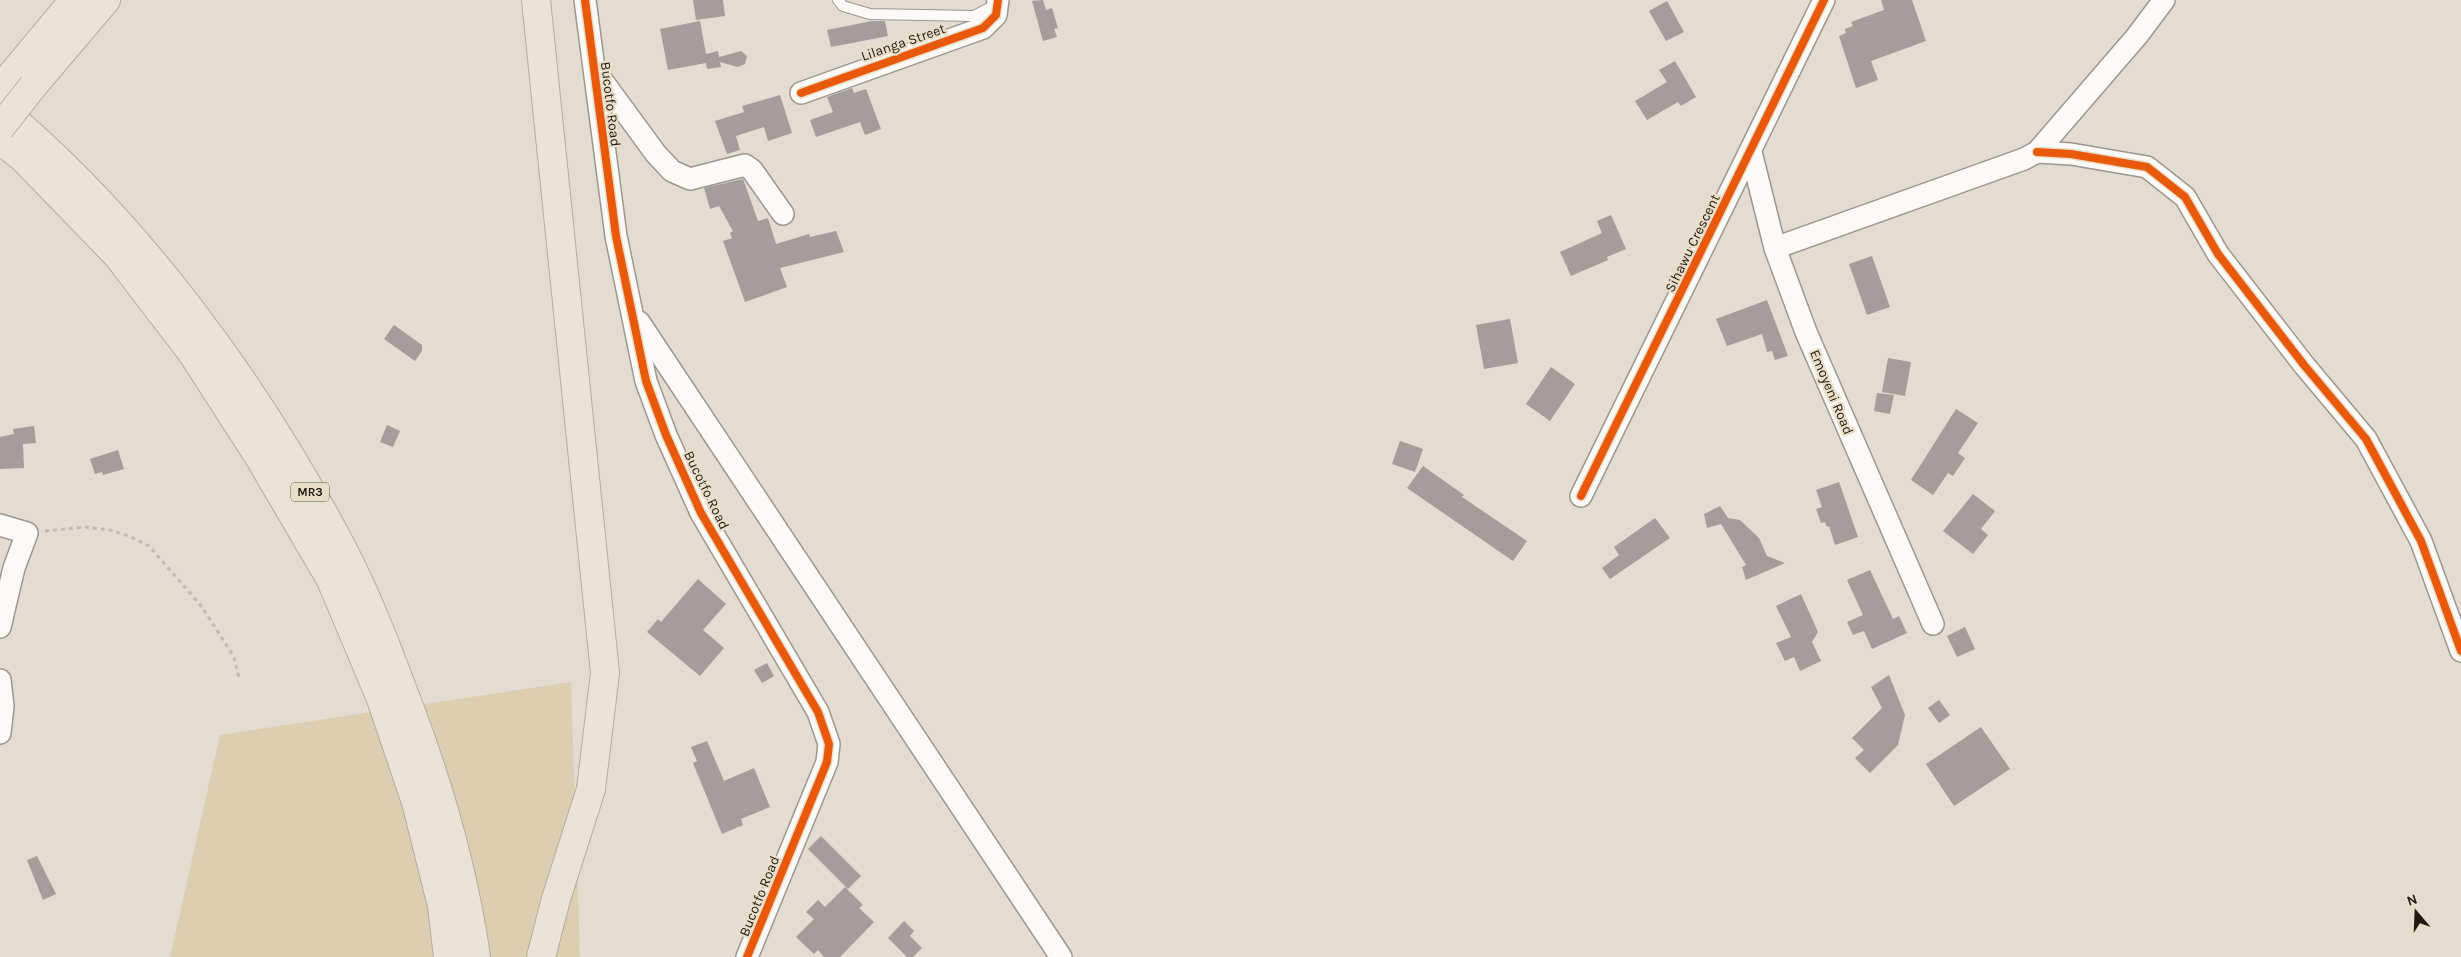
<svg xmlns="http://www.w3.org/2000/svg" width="2461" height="957" font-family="Karla,sans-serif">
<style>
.green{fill:#ddceb2}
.building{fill:#a39d9b}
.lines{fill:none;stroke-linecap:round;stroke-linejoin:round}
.service-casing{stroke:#9c978f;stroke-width:12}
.minor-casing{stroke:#9c978f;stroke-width:24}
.motorway-casing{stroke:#b5ac9c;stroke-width:30}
.path{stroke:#bebcb7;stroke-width:3;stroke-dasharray:4 4;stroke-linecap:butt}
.service{stroke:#fbfaf8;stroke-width:10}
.minor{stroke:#fbfaf8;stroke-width:21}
.motorway{stroke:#eae4d8;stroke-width:28}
.motorway-bridge-casing{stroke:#b5ac9c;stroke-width:30;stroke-linecap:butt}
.motorway-bridge{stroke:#eae4d8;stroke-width:28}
.cycleway-casing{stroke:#eadec9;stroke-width:11}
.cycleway{stroke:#e8590c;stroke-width:8}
.labels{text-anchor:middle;stroke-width:4.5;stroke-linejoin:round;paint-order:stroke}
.shield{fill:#eadec9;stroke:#5c564a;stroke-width:1}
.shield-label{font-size:12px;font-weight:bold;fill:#1f1b13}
.street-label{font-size:14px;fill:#1f1b13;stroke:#eadec9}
</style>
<rect width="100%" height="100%" fill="#e2dcd1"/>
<polygon class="green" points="571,682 580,957 170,957 220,735"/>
<g class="building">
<polygon points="693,0 723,0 725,16 696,20"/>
<polygon points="1043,0 1046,10 1052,8 1058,28 1054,29 1057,37 1043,41 1032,1"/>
<polygon points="1881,0 1912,0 1926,41 1871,61 1878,80 1856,88 1839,36 1846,33 1845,29 1853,26 1851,22 1884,10"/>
<polygon points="1667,1 1684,32 1666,41 1649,11"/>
<polygon points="700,21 706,54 718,51 719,57 741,51 747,56 745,64 738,67 720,62 721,67 707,69 706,63 668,70 660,29"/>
<polygon points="872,21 885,21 888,36 831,47 827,30"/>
<polygon points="1675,61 1696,97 1681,106 1678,102 1647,120 1635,101 1667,82 1659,70"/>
<polygon points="852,88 854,93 866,89 881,129 865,135 860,122 816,137 810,120 833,112 827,97"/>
<polygon points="780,95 792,133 768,141 764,127 736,136 740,150 727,154 715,121 744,112 742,106"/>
<polygon points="743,179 758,221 768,218 776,244 809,234 810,237 836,231 844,252 780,268 787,287 745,302 723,241 732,238 730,233 733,231 719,206 710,209 704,188"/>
<polygon points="1611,215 1626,249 1607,257 1608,260 1571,276 1560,252 1602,233 1597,221"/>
<polygon points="1872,256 1890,307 1867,315 1849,264"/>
<polygon points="1767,300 1788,356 1775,360 1772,351 1767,352 1762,334 1727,346 1716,319"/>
<polygon points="1510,319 1518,363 1484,369 1476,325"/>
<polygon points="394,325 422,345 422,351 415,361 384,339"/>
<polygon points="1888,358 1911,362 1905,396 1882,392"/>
<polygon points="1551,367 1575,384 1550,421 1526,404"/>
<polygon points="1877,393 1894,395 1890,414 1874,411"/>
<polygon points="1956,409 1978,423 1958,453 1965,458 1953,476 1948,473 1933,495 1911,480"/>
<polygon points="387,425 400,431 393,447 380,442"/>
<polygon points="34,426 36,443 23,444 24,468 0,469 0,437 14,434 13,429"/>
<polygon points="1400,441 1423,449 1415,472 1392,464"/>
<polygon points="118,450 124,469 103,475 102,472 95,474 90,459"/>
<polygon points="1423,466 1464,495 1462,497 1527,541 1513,561 1407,488"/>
<polygon points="1839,482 1858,537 1835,545 1829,526 1827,527 1825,522 1821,523 1816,509 1822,507 1816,490"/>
<polygon points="1973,494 1995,511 1981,529 1988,535 1973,554 1943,531"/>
<polygon points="1720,506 1728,518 1740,520 1759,538 1767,556 1785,563 1746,580 1742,567 1746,565 1721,524 1707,528 1704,514"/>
<polygon points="1655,518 1670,538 1610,579 1602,568 1619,555 1614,547"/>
<polygon points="1870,570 1893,619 1899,616 1907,633 1872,649 1864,631 1853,635 1847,622 1863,615 1847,580"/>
<polygon points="698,579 726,604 703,630 724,648 700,676 647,632 658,619 661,622"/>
<polygon points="1801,594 1818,632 1812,642 1821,661 1800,671 1794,657 1785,661 1776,643 1791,637 1776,606"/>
<polygon points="1965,627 1975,649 1957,657 1947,636"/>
<polygon points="767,663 774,676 762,683 754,670"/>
<polygon points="1889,675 1905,715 1898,745 1870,773 1855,758 1864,750 1852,738 1882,708 1871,687"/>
<polygon points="1939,700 1950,715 1939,723 1928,708"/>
<polygon points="1981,727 2010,769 1954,806 1926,764"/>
<polygon points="707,741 724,781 754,768 770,807 741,819 743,825 722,834 693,763 697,761 691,747"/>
<polygon points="821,836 861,876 848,889 808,849"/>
<polygon points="37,856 56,894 43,900 27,860"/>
<polygon points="845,887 863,905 859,908 874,922 840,957 824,957 818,950 814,954 796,937 814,919 806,912 818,900 825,907"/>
<polygon points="904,921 914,931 910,936 922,948 913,957 907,957 888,938"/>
</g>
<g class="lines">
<g class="service-casing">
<polyline id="service" points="838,0 843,6 870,14 974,16 997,4"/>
</g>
<g class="minor-casing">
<g id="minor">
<polyline points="585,0 616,236 646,381 666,435 701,513 818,712 829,744 827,762 747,957"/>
<polyline points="596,72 656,154 672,171 690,179 745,165 752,170 783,214"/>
<polyline points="801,93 983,28 996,15 998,0"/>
<polyline points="1751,152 1775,248 1806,332 1933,624"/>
<polyline points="2037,152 2071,154 2147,167 2185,197 2218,254 2304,365 2366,439 2421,541 2461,651"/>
<polyline points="1775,248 2024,159 2037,152 2137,36 2164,0"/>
<polyline points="639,322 1061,957"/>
<polyline points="1581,496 1824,0"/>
<polyline points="0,525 27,533 14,568 0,627"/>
<polyline points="0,680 3,706 0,733"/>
</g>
</g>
<g class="motorway-casing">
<g id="motorway">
<polyline points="536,0 605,673 591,789 556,899 541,957"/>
<polyline points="33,86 106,0"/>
<polyline points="0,89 74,0"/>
<path d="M0,108C139,224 257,386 341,546C369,599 390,656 411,712C441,792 464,872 476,957"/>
<polyline points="0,140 23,158 117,255 192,353 259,457 331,580 381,699 416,802 442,906 448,957"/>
</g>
</g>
<polyline class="path" points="45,531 85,527 110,530 129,536 149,546 202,607 234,657 239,678"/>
<use href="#service" class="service"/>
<use href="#minor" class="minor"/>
<use href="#motorway" class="motorway"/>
<g class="motorway-bridge-casing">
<polyline id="motorway-bridge" points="0,128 33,86"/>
</g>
<use href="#motorway-bridge" class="motorway-bridge"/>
<g class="cycleway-casing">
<g id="cycleway">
<polyline points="585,0 616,236 646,381 666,435 701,513 818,712 829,744 827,762 747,957"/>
<polyline points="801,93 983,28 996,15 998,0"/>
<polyline points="2037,152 2071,154 2147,167 2185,197 2218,254 2304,365 2366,439 2421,541 2461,651"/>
<polyline points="1581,496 1824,0"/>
</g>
</g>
<use href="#cycleway" class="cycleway"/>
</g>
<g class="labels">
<rect class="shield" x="291" y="482.5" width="38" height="19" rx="4"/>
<g class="shield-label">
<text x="310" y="496">MR3</text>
</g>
<g class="street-label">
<text transform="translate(903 42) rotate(-19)" y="5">Lilanga Street</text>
<text transform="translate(611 104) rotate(83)" y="5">Bucotfo Road</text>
<text transform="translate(1692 243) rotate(-64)" y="5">Sihawu Crescent</text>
<text transform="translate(1832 392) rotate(67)" y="5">Emoyeni Road</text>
<text transform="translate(707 490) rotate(64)" y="5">Bucotfo Road</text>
<text transform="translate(759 896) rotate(-68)" y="5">Bucotfo Road</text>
</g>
</g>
<g transform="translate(2416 912) rotate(341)" stroke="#eadec9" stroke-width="4" paint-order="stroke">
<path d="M0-4L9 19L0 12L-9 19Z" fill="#1f1b13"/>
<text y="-8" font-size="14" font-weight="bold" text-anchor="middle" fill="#1f1b13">N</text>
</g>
</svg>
